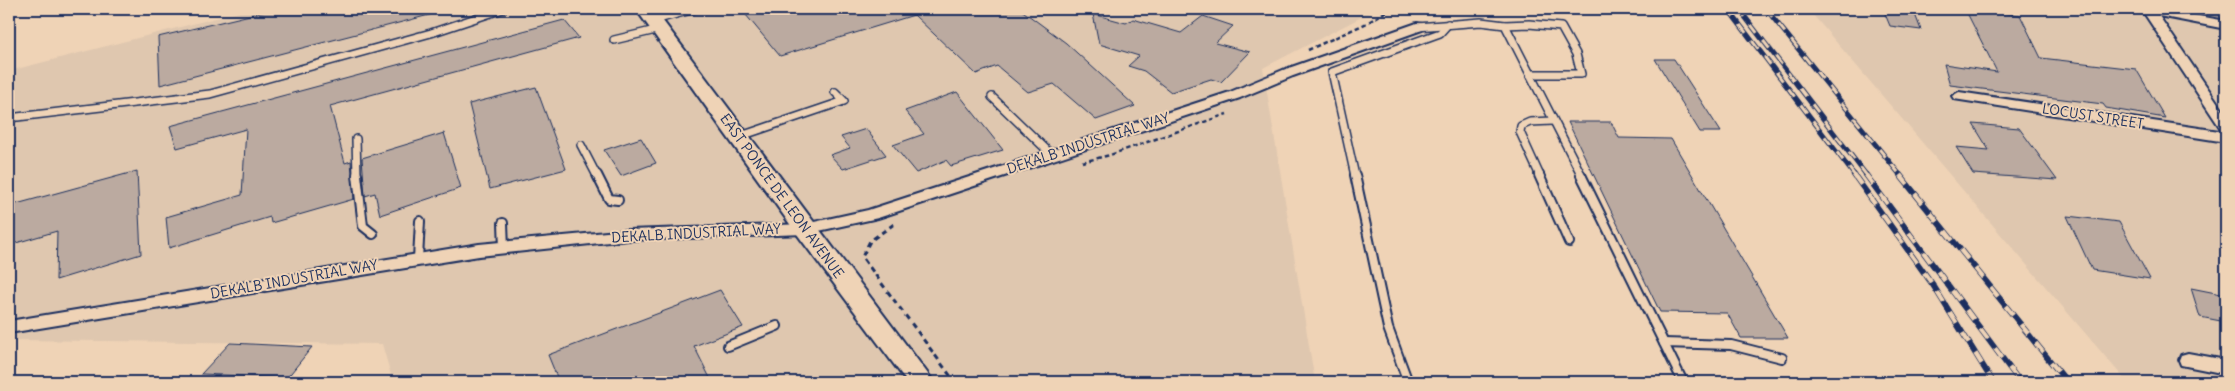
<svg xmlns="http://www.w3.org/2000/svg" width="2235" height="391" font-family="Delius,sans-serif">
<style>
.built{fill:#dfc7af}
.green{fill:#d0bba9;stroke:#767584}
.building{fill:#bbaaa0;stroke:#1b2f5e}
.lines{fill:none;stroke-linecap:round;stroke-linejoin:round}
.service-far1-casing{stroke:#1b2f5e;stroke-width:10}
.service-casing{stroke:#1b2f5e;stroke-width:12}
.minor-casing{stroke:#1b2f5e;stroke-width:4}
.tertiary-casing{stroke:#1b2f5e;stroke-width:4}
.secondary-casing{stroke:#1b2f5e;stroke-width:4}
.path-far1{stroke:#1b2f5e;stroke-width:2.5;stroke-dasharray:4.5 3;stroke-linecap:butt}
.path{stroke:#1b2f5e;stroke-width:3;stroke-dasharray:5.5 4.5;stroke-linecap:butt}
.service-far1{stroke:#efd3b6;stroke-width:7}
.service{stroke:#efd3b6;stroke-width:8}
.minor{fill:#efd3b6;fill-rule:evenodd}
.tertiary{fill:#efd3b6;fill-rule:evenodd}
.secondary{fill:#efd3b6;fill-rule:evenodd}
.rail-far1-casing{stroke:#1b2f5e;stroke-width:5}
.rail-casing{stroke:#1b2f5e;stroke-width:6}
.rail-far1{stroke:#efd3b6;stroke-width:3;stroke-dasharray:10;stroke-linecap:butt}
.rail{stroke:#efd3b6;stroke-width:4.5;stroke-dasharray:12;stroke-linecap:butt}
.labels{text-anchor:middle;stroke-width:4;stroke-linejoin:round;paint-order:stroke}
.street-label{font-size:14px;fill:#1b2f5e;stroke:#efd3b6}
</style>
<rect width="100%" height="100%" fill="#efd3b6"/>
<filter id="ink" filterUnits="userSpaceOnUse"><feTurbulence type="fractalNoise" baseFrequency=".02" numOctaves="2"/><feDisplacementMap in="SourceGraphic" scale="10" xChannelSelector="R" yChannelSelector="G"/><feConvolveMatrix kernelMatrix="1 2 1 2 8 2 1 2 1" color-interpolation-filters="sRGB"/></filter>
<g filter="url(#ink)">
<g class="built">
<polygon points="251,9 1377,9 1263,68 1315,382 393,382 382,344 9,340 9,71"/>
<polygon points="1808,9 2226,9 2226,382 2127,382"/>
</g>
<polygon class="green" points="2174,9 2226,9 2226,18"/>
<g class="building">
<polygon points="275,9 433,9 433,14 160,85 158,37"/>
<polygon points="741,9 1020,9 1066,43 1135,106 1096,120 1054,84 1028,92 997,66 976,74 914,15 780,56"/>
<polygon points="1883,9 1913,9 1921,30 1890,26"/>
<polygon points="1965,9 2020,15 2041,58 2136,69 2165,118 2106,108 2103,104 1950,85 1944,64 1997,72"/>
<polygon points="1093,14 1126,23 1133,19 1181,33 1203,16 1233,26 1215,43 1250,52 1221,82 1211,79 1171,92 1144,71 1128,66 1139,56 1099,44"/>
<polygon points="564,20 579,38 330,106 345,163 351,161 354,199 271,223 270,217 169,248 166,217 242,195 246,129 177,148 170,126"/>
<polygon points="1655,59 1674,59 1721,132 1700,132"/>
<polygon points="536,87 566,169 490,189 469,104"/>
<polygon points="957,92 1003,150 951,166 946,160 916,173 893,145 924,134 905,111"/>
<polygon points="1568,122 1611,122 1619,138 1671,139 1788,338 1741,338 1727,313 1660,312"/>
<polygon points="1973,124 2019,128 2057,180 1973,174 1956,147 1989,150"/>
<polygon points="866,129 886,155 843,169 830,155 850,148 841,137"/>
<polygon points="444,133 461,188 380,215 375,193 365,196 362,158"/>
<polygon points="641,138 656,163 621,176 604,150"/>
<polygon points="137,171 141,254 56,280 57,231 9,245 9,206"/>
<polygon points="2067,216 2119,222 2150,279 2092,270"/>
<polygon points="2191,288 2226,295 2226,322 2200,317"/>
<polygon points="720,290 743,327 694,346 712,382 625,382 622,375 603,382 559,382 548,355"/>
<polygon points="230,343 312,347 287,378 201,374"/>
</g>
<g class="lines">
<g class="service-far1-casing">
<g id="service-far1">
<polyline points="654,20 695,9"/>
<polyline points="1505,25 1529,24 1561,27 1576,54 1581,74 1530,74"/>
<polyline points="1417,27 1481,22 1505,25 1582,176"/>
<polyline points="614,40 660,29"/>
<polyline points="992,97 1051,154"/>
<polyline points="9,118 210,94 431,33 503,9"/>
<polyline points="738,137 844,101 835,92"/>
<polyline points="356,139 357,176"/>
<polyline points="581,145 597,176"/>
<polyline points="1355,176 1332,72 1440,33 1448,24"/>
<polyline points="1540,176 1520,132 1521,126 1530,122 1553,121"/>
</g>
</g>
<g class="service-casing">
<g id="service">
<polyline points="357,175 363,226 373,234"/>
<polyline points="597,175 609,199 618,200"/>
<polyline points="1355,175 1388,328 1408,382"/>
<polyline points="1539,175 1569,242"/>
<polyline points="1581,175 1683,382"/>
<polyline points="503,223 504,248"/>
<polyline points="418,259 420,221"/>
<polyline points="1664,343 1731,345 1782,358"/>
<polyline points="728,346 777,326"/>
</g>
</g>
<g class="minor-casing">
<g id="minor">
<polygon points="2136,9 2161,9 2226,21 2226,29 2159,16 2226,115 2226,130 2221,129 2144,13 2137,12"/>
<polygon points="1417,23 1422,24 1424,27 1422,30 1293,76 1240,98 878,218 805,234 628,240 479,256 9,333 9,321 479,244 628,230 805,224 868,210 1230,92 1283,70"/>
<polygon points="1959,92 2226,132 2226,142 1954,99 1952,96"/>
<polygon points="2188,353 2226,360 2226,374 2181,365 2179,360 2181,355"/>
</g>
</g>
<g class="tertiary-casing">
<polygon id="tertiary" points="2139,9 2155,9 2156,10 2148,15 2142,13"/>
</g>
<g class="secondary-casing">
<polygon id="secondary" points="636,9 654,9 934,382 907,382 797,234"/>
</g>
<g class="path-far1">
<polyline points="1308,50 1367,23 1390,9"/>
<polyline points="1082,162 1110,155 1227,114"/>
</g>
<polyline class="path" points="894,224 870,241 862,257 955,382"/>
<use href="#service-far1" class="service-far1"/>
<use href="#service" class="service"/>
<use href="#minor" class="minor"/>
<use href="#tertiary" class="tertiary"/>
<use href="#secondary" class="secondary"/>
<g class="rail-far1-casing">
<g id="rail-far1">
<polyline points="1728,9 1855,176"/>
<polyline points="1739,9 1867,176"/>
<polyline points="1766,9 1901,176"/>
</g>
</g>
<g class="rail-casing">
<g id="rail">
<polyline points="1854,175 1933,285 1993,382"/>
<polyline points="1866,175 2020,382"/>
<polyline points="1900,175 2067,382"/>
</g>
</g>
<use href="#rail-far1" class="rail-far1"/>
<use href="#rail" class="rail"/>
</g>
</g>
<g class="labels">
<g class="street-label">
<text transform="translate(2093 116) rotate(9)" y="5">LOCUST STREET</text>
<text transform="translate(1088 143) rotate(-18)" y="5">DEKALB INDUSTRIAL WAY</text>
<text transform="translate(782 196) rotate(54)" y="5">EAST PONCE DE LEON AVENUE</text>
<text transform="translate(696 233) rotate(-3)" y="5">DEKALB INDUSTRIAL WAY</text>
<text transform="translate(294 279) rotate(-10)" y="5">DEKALB INDUSTRIAL WAY</text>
</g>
</g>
<rect width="2235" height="391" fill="none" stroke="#efd3b6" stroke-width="30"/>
<rect x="15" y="15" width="2205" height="361" fill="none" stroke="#1b2f5e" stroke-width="2" filter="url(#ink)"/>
</svg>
